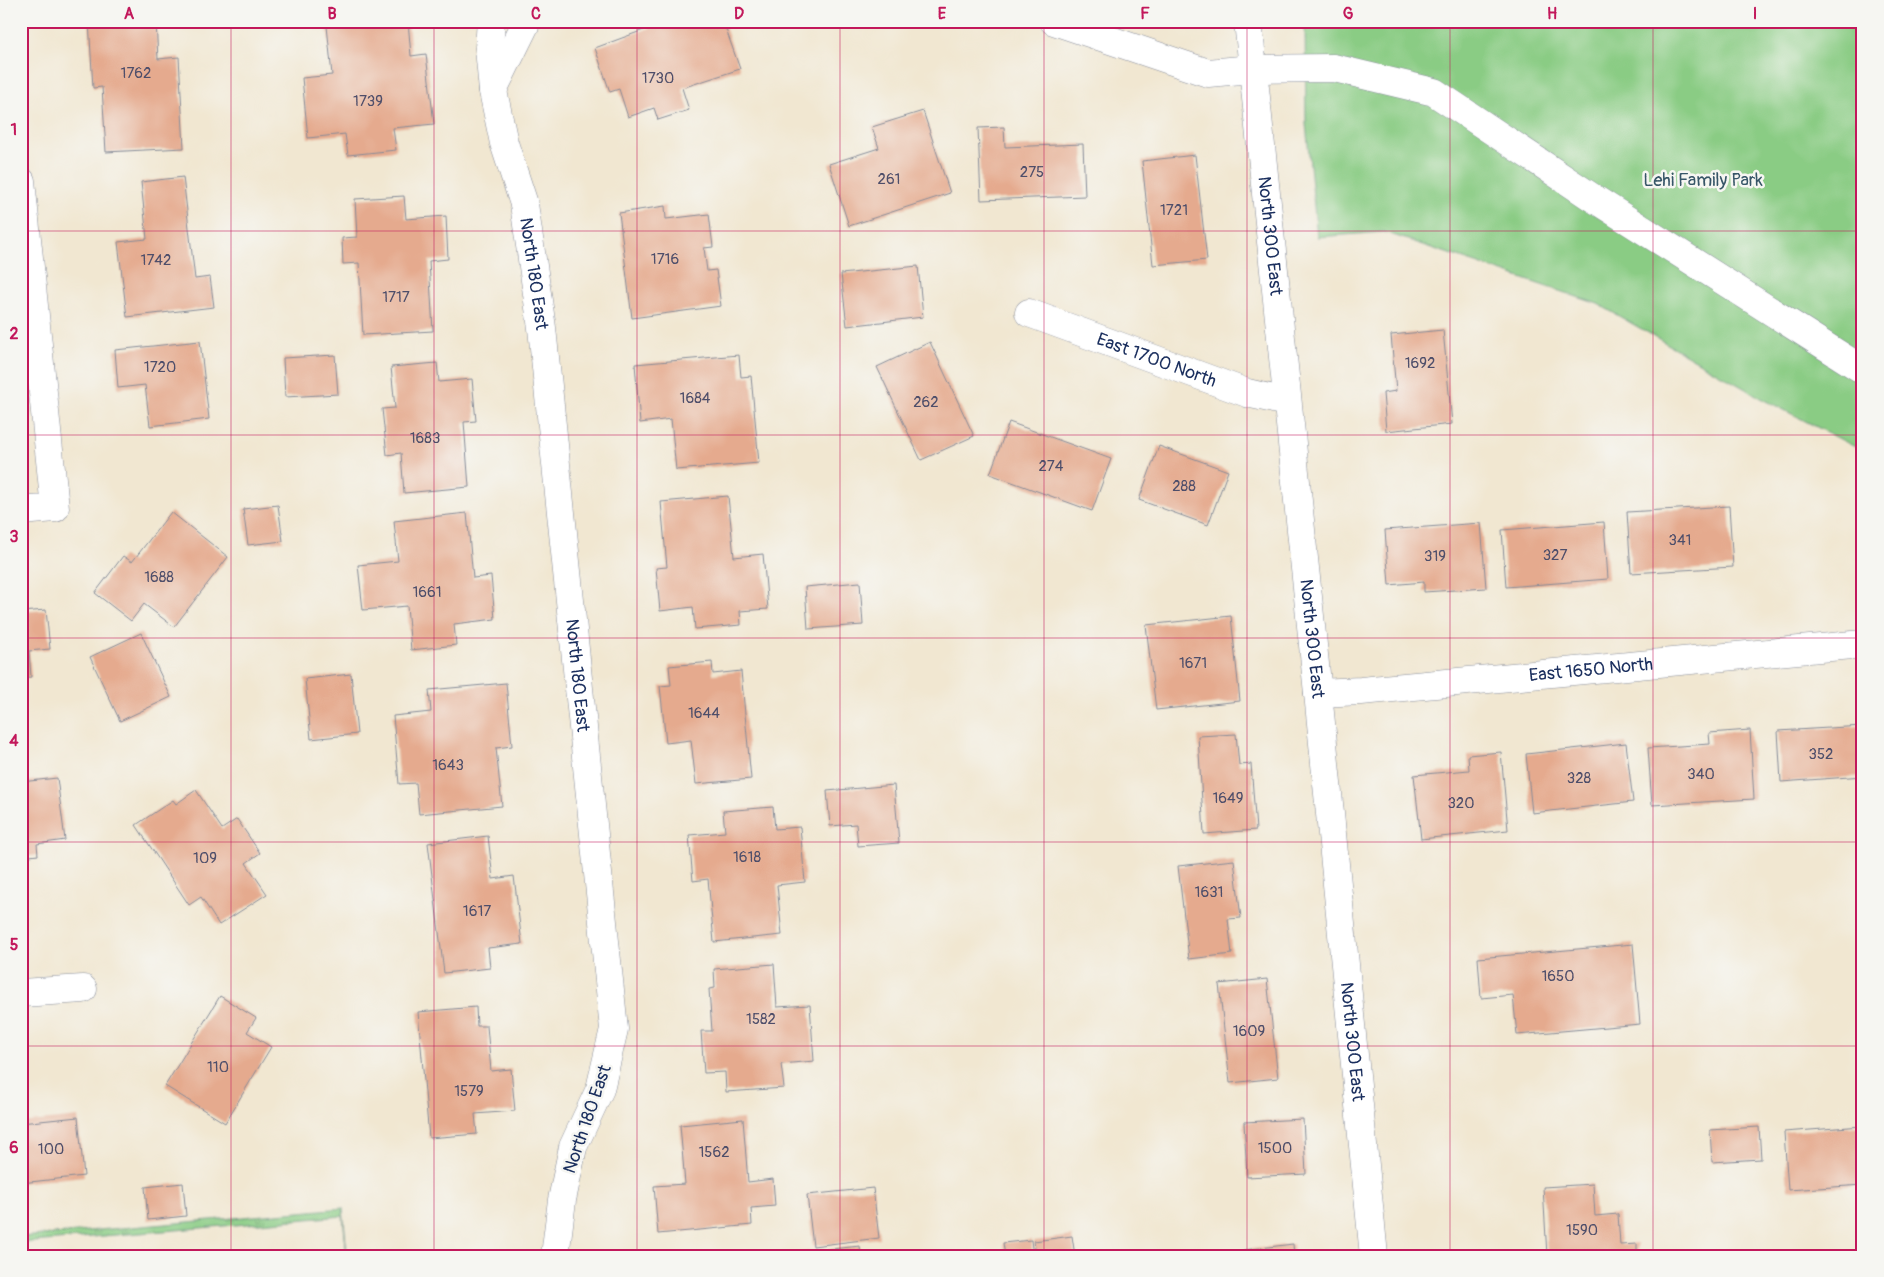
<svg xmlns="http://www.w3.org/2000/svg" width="1884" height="1277" font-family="Pangolin,sans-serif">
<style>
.grass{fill:url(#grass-tufts);stroke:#527e71}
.park{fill:#8acc84;stroke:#527e71}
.building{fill:#e5aa8e}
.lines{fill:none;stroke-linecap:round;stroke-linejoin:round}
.minor-casing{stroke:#868b98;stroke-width:29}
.minor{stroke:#fff;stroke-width:28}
.grid{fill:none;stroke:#c2185b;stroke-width:1;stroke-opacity:0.55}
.labels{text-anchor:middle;stroke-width:5;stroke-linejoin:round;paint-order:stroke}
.number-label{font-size:15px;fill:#4e4e6a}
.park-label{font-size:18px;fill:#375668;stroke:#f6f6f2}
.street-label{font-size:18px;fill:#1b2f5e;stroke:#f6f6f2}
.neatline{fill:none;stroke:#c2185b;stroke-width:2}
.grid-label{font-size:16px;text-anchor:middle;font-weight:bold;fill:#c2185b}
</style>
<defs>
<pattern id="grass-tufts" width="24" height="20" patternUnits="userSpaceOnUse" patternTransform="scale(1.25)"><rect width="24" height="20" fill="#8acc84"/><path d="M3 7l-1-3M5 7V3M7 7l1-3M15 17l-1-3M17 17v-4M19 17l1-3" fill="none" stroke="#70a66f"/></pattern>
</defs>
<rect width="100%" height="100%" fill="#f6f6f2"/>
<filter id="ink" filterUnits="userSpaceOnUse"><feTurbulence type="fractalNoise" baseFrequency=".02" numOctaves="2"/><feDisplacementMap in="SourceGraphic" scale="10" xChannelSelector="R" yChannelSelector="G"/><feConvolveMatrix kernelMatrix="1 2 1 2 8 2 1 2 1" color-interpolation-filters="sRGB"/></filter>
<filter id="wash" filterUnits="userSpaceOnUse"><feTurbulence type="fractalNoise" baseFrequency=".0096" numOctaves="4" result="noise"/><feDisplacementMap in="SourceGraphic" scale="20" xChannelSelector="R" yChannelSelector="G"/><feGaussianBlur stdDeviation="1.12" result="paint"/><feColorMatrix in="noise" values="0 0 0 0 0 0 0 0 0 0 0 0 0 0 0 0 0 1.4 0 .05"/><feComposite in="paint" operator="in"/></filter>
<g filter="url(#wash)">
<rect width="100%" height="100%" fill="#f1e7d1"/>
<polygon class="grass" points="343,1208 347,1256 343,1216 21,1243 21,1237"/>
<polygon class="park" points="1305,21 1863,21 1863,451 1763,399 1598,304 1384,232 1317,237 1306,124"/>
<g id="blocks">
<g class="building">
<polygon points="89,21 156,21 158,59 179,57 184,148 106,152 102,87 93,88"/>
<polygon points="373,21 408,21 411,56 426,54 434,124 393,128 396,150 348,155 345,134 308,138 302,78 332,75 327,26"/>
<polygon points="668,21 723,21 740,69 682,88 689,110 658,120 654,108 628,117 619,89 610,92 595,48"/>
<polygon points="923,111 950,193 849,226 829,164 879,148 872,127"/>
<polygon points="1004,127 1005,147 1083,144 1085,196 981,200 978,128"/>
<polygon points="1195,155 1207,260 1153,265 1142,161"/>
<polygon points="183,177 195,279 210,277 214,307 127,317 118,242 147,239 141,182"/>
<polygon points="404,196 406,219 446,216 448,259 429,261 433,331 363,335 359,263 343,264 342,238 357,237 355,199"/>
<polygon points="665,206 666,219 709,214 713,247 704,248 707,271 716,270 721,306 632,318 619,213"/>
<polygon points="918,266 923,317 847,326 841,274"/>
<polygon points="1443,330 1452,424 1386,431 1383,393 1396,391 1391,335"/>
<polygon points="200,341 209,419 150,426 145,385 118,388 115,350"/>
<polygon points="930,342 974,436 921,460 877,367"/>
<polygon points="335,355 338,394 285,397 283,358"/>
<polygon points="739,355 741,377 751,376 759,463 676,470 671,419 640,423 635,364"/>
<polygon points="437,363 439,382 472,379 476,421 464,422 469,487 404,493 401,453 387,455 382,409 395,408 391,367"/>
<polygon points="1009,422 1111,459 1092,511 990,474"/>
<polygon points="1159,446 1228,471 1208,525 1139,500"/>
<polygon points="728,496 734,557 763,554 768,609 740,611 741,625 695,629 693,607 660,611 656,568 667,567 661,502"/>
<polygon points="278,505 283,541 248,545 243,509"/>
<polygon points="1729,506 1733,567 1631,573 1627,512"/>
<polygon points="171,512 228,557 174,627 144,604 131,621 95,593 123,556 132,562"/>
<polygon points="467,513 473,578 491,576 495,619 454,624 456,645 411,650 407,606 363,610 358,565 398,561 394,521"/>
<polygon points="1604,522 1608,579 1506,587 1502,530"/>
<polygon points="1481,523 1486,588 1424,592 1424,582 1389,585 1385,530"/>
<polygon points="860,582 863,625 808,629 805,587"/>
<polygon points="46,610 50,649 29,651 31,677 21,678 21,612"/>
<polygon points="1231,616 1240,701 1156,710 1146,625"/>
<polygon points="141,633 171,697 120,721 90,657"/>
<polygon points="712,662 713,674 741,671 751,779 696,784 691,740 666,743 660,686 671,685 669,666"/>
<polygon points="351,674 357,734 311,739 305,679"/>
<polygon points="506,683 512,746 496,748 502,806 419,814 416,783 399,784 393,716 431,712 429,690"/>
<polygon points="1863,726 1863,776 1781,782 1778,731"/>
<polygon points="1750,730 1754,799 1652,805 1648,748 1710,744 1709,733"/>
<polygon points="1236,734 1239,765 1251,764 1256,830 1204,834 1198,736"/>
<polygon points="1626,743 1633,802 1532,813 1526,754"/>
<polygon points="1501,752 1508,830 1421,839 1414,775 1469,770 1468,755"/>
<polygon points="57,778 65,840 37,844 38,855 21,857 21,782"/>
<polygon points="894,785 899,843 858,846 856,824 830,826 827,791"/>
<polygon points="196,790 222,829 237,819 260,853 246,863 267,894 219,925 201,897 189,905 136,825 173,800 176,804"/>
<polygon points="773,807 775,829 800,827 805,882 777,885 782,935 714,942 708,879 693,881 689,835 725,832 723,811"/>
<polygon points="488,836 493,879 514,876 522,944 488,948 490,968 444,973 428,843"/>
<polygon points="1234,860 1241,918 1228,919 1232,954 1189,959 1178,866"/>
<polygon points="1858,901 1863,901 1863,938 1861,938"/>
<polygon points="1633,944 1640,1024 1517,1035 1513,995 1481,998 1478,958"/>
<polygon points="774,964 777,1007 810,1005 814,1061 781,1064 784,1088 726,1092 725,1072 704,1073 701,1031 712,1031 709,989 715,988 714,969"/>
<polygon points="1267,979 1278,1078 1230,1083 1219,984"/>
<polygon points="220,996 256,1018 247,1032 271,1047 225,1123 165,1086"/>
<polygon points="476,1007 477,1026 487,1026 491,1071 511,1069 515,1111 475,1114 477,1134 429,1138 418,1012"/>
<polygon points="78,1117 84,1176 21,1183 21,1123"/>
<polygon points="743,1119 748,1182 773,1179 775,1206 751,1208 752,1225 658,1234 654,1186 685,1184 680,1125"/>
<polygon points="1303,1119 1306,1174 1247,1177 1244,1122"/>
<polygon points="1862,1126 1863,1185 1788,1190 1784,1132"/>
<polygon points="1759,1127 1761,1159 1712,1162 1710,1130"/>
<polygon points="183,1183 186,1216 148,1220 145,1187"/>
<polygon points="1593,1184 1595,1216 1618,1214 1620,1245 1637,1244 1637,1256 1547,1256 1543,1187"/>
<polygon points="873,1188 879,1238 813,1246 807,1195"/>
<polygon points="1072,1236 1075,1256 1036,1256 1034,1241"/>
<polygon points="1031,1240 1033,1256 1005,1256 1003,1243"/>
<polygon points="1293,1244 1294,1256 1245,1256 1244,1250"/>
<polygon points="860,1246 861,1256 794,1256 794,1253"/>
</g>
</g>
</g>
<g filter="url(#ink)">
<use href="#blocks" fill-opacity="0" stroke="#868b98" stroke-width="1"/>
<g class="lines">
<g class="minor-casing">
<g id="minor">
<path id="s1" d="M491,21L489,48L493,91L504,143L524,204L542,328L614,1029L600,1089L573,1147L562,1200L555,1256"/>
<polyline points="1054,21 1208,73 1252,69 1334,68 1434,92 1590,196 1863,370"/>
<path id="s2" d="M1248,21L1318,693L1374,1256"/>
<polyline points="493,90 527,21"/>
<polyline points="21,181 55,508 21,511"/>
<path id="s3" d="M1029,313L1247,393L1287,402"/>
<path id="s4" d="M1318,693L1361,691L1863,644"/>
<polyline points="21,993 83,989"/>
</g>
</g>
<use href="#minor" class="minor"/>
</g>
</g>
<path class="grid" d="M231,21V1256M434,21V1256M637,21V1256M840,21V1256M1044,21V1256M1247,21V1256M1450,21V1256M1653,21V1256M21,231H1863M21,435H1863M21,638H1863M21,842H1863M21,1046H1863"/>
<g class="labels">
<g class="number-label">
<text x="136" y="78">1762</text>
<text x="658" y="83">1730</text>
<text x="368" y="106">1739</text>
<text x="1032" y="177">275</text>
<text x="889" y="184">261</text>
<text x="1174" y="215">1721</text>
<text x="665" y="264">1716</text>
<text x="156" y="265">1742</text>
<text x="396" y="302">1717</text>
<text x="1420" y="368">1692</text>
<text x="160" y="372">1720</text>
<text x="695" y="403">1684</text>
<text x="926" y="407">262</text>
<text x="425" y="443">1683</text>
<text x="1051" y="471">274</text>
<text x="1184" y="491">288</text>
<text x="1680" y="545">341</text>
<text x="1555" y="560">327</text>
<text x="1435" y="561">319</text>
<text x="159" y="582">1688</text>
<text x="427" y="597">1661</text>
<text x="1193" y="668">1671</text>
<text x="704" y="718">1644</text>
<text x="1821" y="759">352</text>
<text x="448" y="770">1643</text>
<text x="1701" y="779">340</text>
<text x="1579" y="783">328</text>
<text x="1228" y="803">1649</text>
<text x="1461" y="808">320</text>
<text x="747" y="862">1618</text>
<text x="205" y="863">109</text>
<text x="1209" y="897">1631</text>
<text x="477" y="916">1617</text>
<text x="1558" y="981">1650</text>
<text x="761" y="1024">1582</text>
<text x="1249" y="1036">1609</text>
<text x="218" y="1072">110</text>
<text x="469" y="1096">1579</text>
<text x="1275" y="1153">1500</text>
<text x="51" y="1154">100</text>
<text x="714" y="1157">1562</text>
<text x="1582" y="1235">1590</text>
</g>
<g class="park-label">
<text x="1703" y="186">Lehi Family Park</text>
</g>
<g class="street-label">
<text dy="6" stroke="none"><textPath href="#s2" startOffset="216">North 300 East</textPath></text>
<text dy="6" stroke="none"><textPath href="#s1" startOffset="258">North 180 East</textPath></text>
<text dy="6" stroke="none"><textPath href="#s3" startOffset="136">East 1700 North</textPath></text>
<text dy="6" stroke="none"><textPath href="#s2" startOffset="621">North 300 East</textPath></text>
<text dy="6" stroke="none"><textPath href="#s4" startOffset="274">East 1650 North</textPath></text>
<text dy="6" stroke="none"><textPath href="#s1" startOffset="662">North 180 East</textPath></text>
<text dy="6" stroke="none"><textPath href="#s2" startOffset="1026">North 300 East</textPath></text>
<text transform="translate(587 1119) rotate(-71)" y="6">North 180 East</text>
</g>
</g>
<rect width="1884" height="1277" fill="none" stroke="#f6f6f2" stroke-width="55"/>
<rect x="28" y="28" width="1828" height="1222" class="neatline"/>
<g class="grid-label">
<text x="129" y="19">A</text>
<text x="332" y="19">B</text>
<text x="536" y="19">C</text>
<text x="739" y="19">D</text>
<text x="942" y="19">E</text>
<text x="1145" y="19">F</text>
<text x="1348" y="19">G</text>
<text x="1552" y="19">H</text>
<text x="1755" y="19">I</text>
<text x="14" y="135">1</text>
<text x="14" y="339">2</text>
<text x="14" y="542">3</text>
<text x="14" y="746">4</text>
<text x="14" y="950">5</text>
<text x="14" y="1153">6</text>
</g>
</svg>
